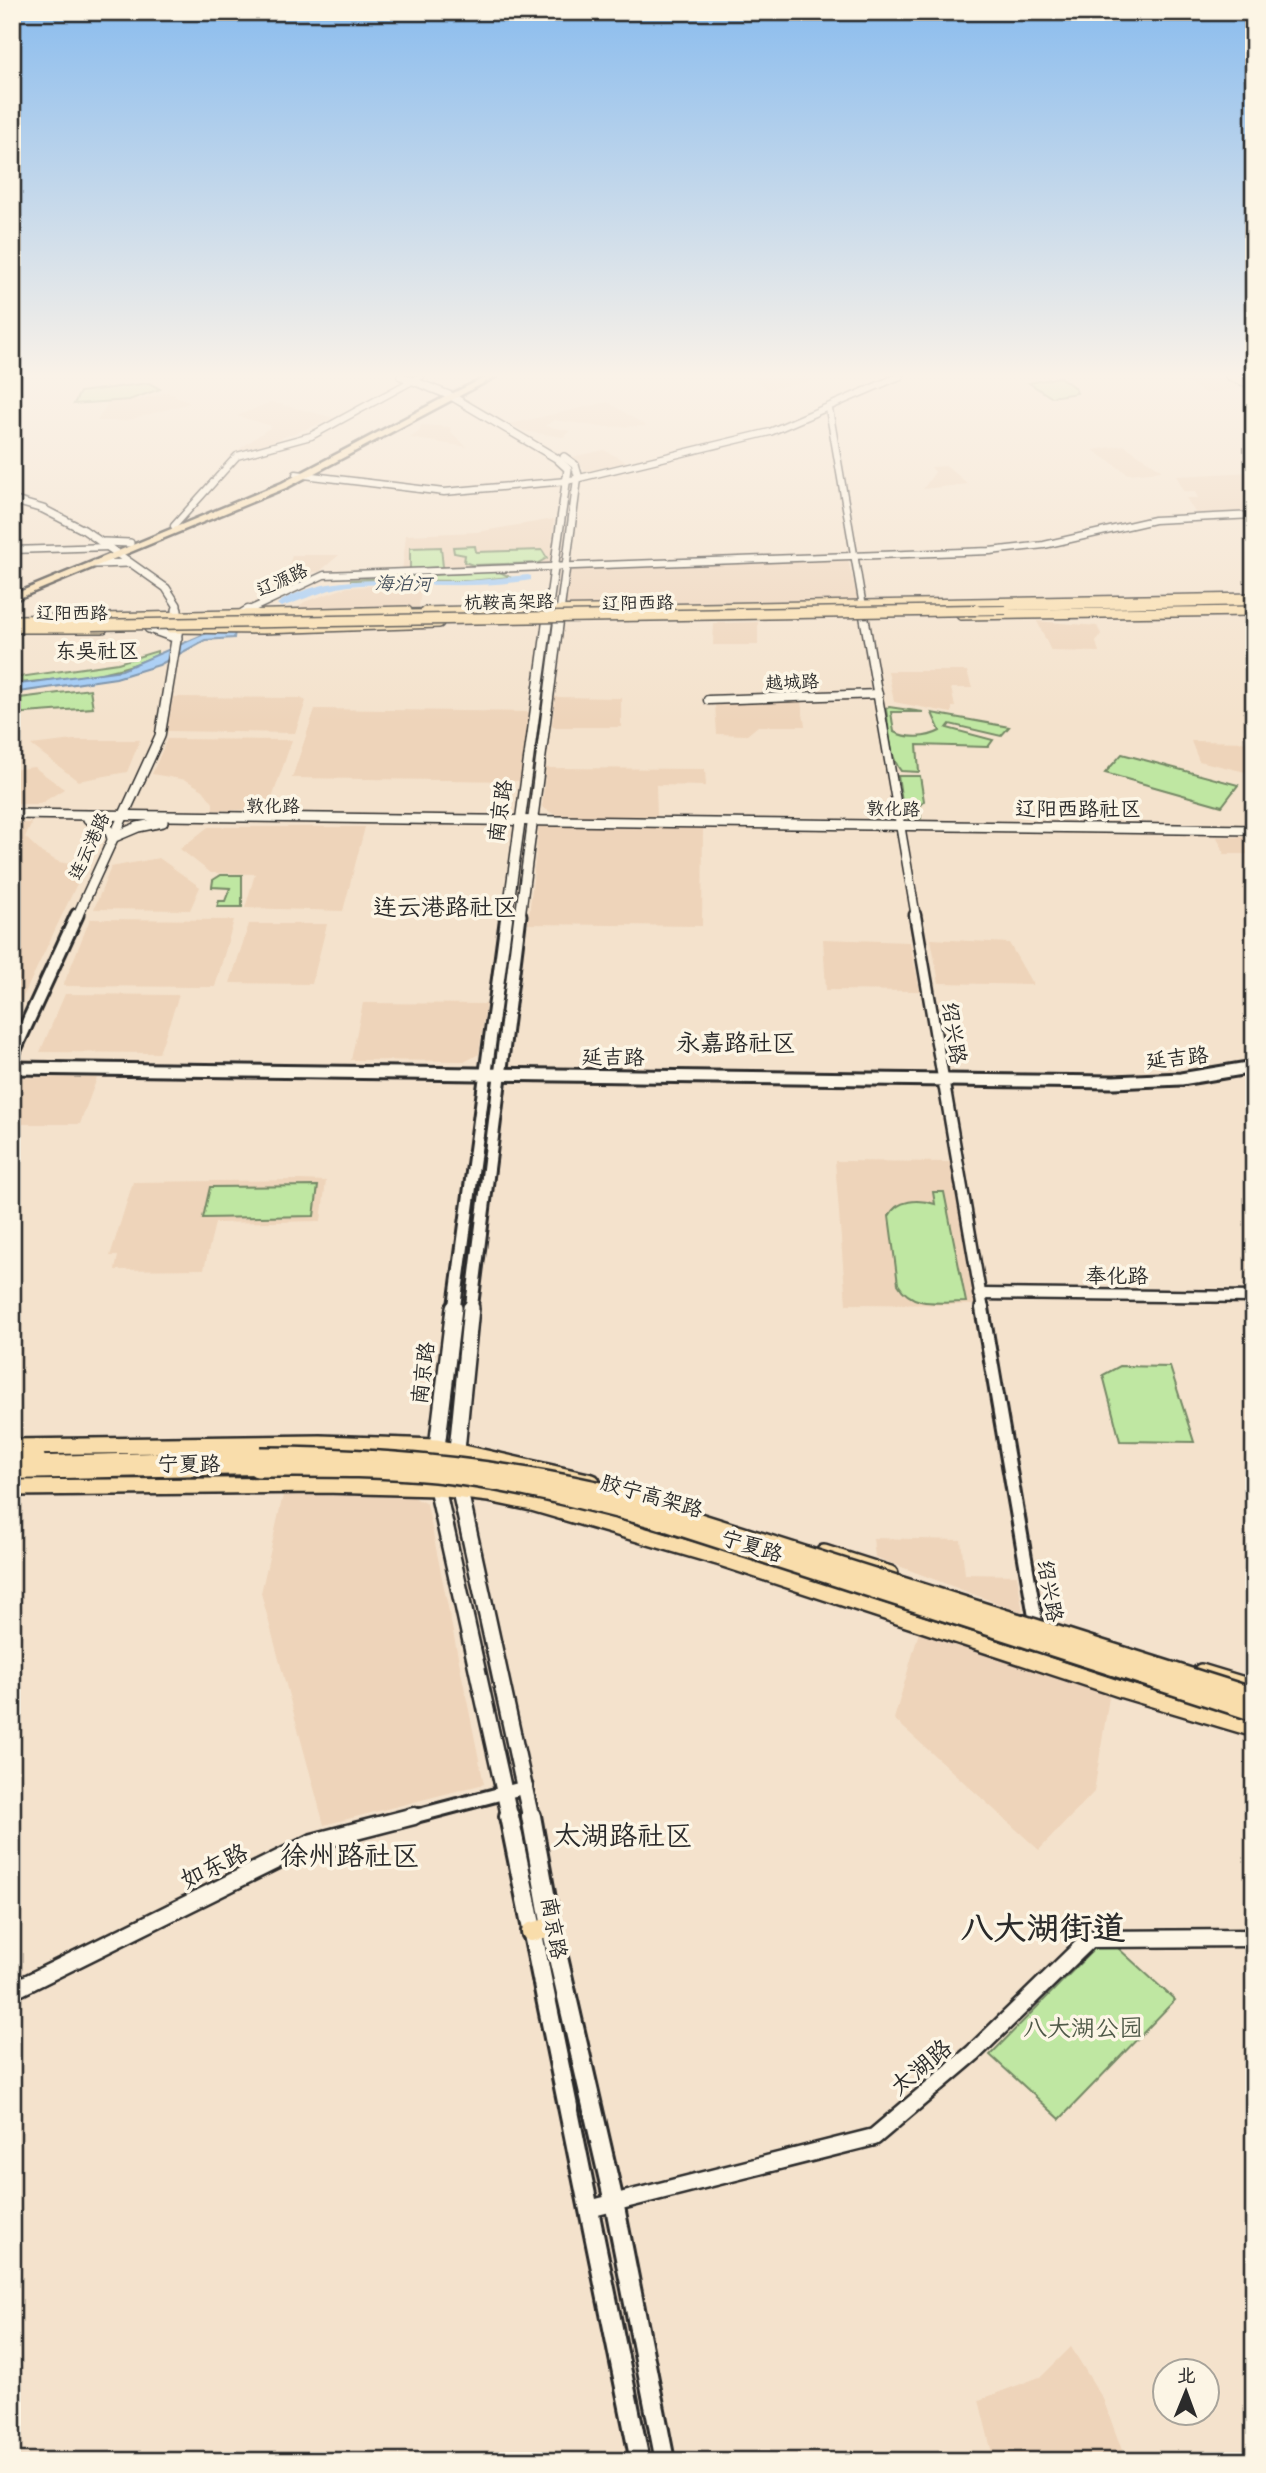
<svg xmlns="http://www.w3.org/2000/svg" width="1266" height="2473" font-family="Pangolin,'LXGW WenKai TC',sans-serif">
<style>
.built{fill:#eed4ba}
.green{fill:#bfe7a2;stroke:#758966;stroke-width:2}
.water{fill:#9dc9f7;stroke:#6f8aa5;stroke-width:2}
.lines{fill:none;stroke-linecap:round;stroke-linejoin:round}
.river{fill:#9dc9f7;fill-rule:evenodd}
.tertiary-far4-casing{stroke:#2b2b2b;stroke-width:9}
.tertiary-far3-casing{stroke:#2b2b2b;stroke-width:11}
.tertiary-far2-casing{stroke:#2b2b2b;stroke-width:15}
.tertiary-far1-casing{stroke:#2b2b2b;stroke-width:18}
.tertiary-casing{stroke:#2b2b2b;stroke-width:21}
.secondary-far4-casing{stroke:#2b2b2b;stroke-width:10}
.secondary-far3-casing{stroke:#2b2b2b;stroke-width:12}
.secondary-far2-casing{stroke:#2b2b2b;stroke-width:17}
.secondary-far1-casing{stroke:#2b2b2b;stroke-width:20}
.secondary-casing{stroke:#2b2b2b;stroke-width:24}
.primary-far3-casing{stroke:#2b2b2b;stroke-width:10}
.primary-far2-casing{stroke:#2b2b2b;stroke-width:12}
.primary-far1-casing{stroke:#2b2b2b;stroke-width:20}
.primary-casing{stroke:#2b2b2b;stroke-width:24}
.trunk-casing{stroke:#2b2b2b;stroke-width:5}
.tertiary-far4{stroke:#fcf5e5;stroke-width:6}
.tertiary-far3{stroke:#fcf5e5;stroke-width:8}
.tertiary-far2{stroke:#fcf5e5;stroke-width:10}
.tertiary-far1{stroke:#fcf5e5;stroke-width:12}
.tertiary{stroke:#fcf5e5;stroke-width:16}
.secondary-far4{stroke:#fcf5e5;stroke-width:7}
.secondary-far3{stroke:#fcf5e5;stroke-width:9}
.secondary-far2{stroke:#fcf5e5;stroke-width:11}
.secondary-far1{stroke:#fcf5e5;stroke-width:15}
.secondary{stroke:#fcf5e5;stroke-width:18}
.primary-far3{stroke:#f9ddab;stroke-width:7}
.primary-far2{stroke:#f9ddab;stroke-width:9}
.primary-far1{stroke:#f9ddab;stroke-width:15}
.primary{stroke:#f9ddab;stroke-width:18}
.trunk{fill:#f9ddab;fill-rule:evenodd}
.trunk-bridge-far2-casing{stroke:#2b2b2b;stroke-width:10;stroke-linecap:butt}
.trunk-bridge-far1-casing{stroke:#2b2b2b;stroke-width:13;stroke-linecap:butt}
.trunk-bridge-casing{stroke:#2b2b2b;stroke-width:22;stroke-linecap:butt}
.trunk-bridge-far2{stroke:#f9ddab;stroke-width:8}
.trunk-bridge-far1{stroke:#f9ddab;stroke-width:10}
.trunk-bridge{stroke:#f9ddab;stroke-width:17}
.labels{text-anchor:middle;stroke-width:7;stroke-linejoin:round;paint-order:stroke}
.far-street-label{font-size:18px;fill:#2b2b2b;stroke:#fcf5e5}
.far-water-label{font-size:19px;font-style:italic;fill:#48525e;stroke:#fcf5e5}
.far-quarter-label{font-size:21px;fill:#2b2b2b;stroke:#fcf5e5}
.street-label{font-size:21px;fill:#2b2b2b;stroke:#fcf5e5}
.quarter-label{font-size:24px;fill:#2b2b2b;stroke:#fcf5e5}
.near-street-label{font-size:24px;fill:#2b2b2b;stroke:#fcf5e5}
.near-park-label{font-size:24px;fill:#505a49;stroke:#fcf5e5}
.near-quarter-label{font-size:28px;fill:#2b2b2b;stroke:#fcf5e5}
.near-district-label{font-size:33px;font-weight:bold;fill:#2b2b2b;stroke:#fcf5e5}
</style>
<rect width="100%" height="100%" fill="#f4e2cc"/>
<filter id="ink" filterUnits="userSpaceOnUse"><feTurbulence type="fractalNoise" baseFrequency=".0143" numOctaves="2"/><feDisplacementMap in="SourceGraphic" scale="14" xChannelSelector="R" yChannelSelector="G"/><feConvolveMatrix kernelMatrix="1 2 1 2 8 2 1 2 1" color-interpolation-filters="sRGB"/></filter>
<g filter="url(#ink)">
<g class="built">
<polygon points="749,376 807,376 814,381 768,389"/>
<polygon points="1203,376 1217,376 1248,387 1205,393 1183,380"/>
<polygon points="168,392 190,403 125,421 97,421 109,401 140,400"/>
<polygon points="271,402 335,418 227,458 272,426 237,416"/>
<polygon points="608,402 646,426 601,427 554,420 545,426 570,431 563,437 523,431 510,424"/>
<polygon points="421,425 450,427 451,432 467,447 410,438 420,431"/>
<polygon points="1124,445 1160,469 1161,471 1128,474 1093,450"/>
<polygon points="604,450 629,463 586,471 572,457"/>
<polygon points="947,466 968,484 923,489 935,472 931,467"/>
<polygon points="1254,472 1254,513 1196,514 1186,498 1198,498 1195,492 1183,491 1177,476"/>
<polygon points="554,519 550,567 402,572 406,535 477,532"/>
<polygon points="292,555 339,555 319,572 287,572"/>
<polygon points="848,560 859,604 561,608 567,568"/>
<polygon points="390,585 421,587 419,608 295,610 304,602 348,587"/>
<polygon points="1037,621 1097,626 1101,634 1096,642 1099,652 1051,651"/>
<polygon points="758,622 758,645 713,645 714,623"/>
<polygon points="888,671 967,671 972,688 951,688 955,707 952,707 952,713 894,702"/>
<polygon points="173,697 300,698 306,701 295,733 167,731"/>
<polygon points="555,697 621,698 621,727 552,727"/>
<polygon points="720,702 801,702 805,726 758,726 747,735 717,734 715,704"/>
<polygon points="315,709 529,712 520,781 292,778"/>
<polygon points="167,739 292,740 268,810 213,810 213,803 203,790 186,780 152,774"/>
<polygon points="74,740 140,740 127,772 78,781 31,745"/>
<polygon points="1191,741 1254,742 1254,774 1199,761"/>
<polygon points="34,767 64,789 40,804 12,804 12,770"/>
<polygon points="546,768 705,769 706,786 656,785 657,817 557,816 542,807"/>
<polygon points="12,823 32,823 25,837 42,853 59,862 85,867 12,1020"/>
<polygon points="539,824 703,826 702,926 528,924"/>
<polygon points="208,827 365,827 343,911 245,908 255,874 211,873 180,849"/>
<polygon points="1217,837 1254,837 1254,854 1224,854"/>
<polygon points="159,858 200,887 190,910 94,909 111,867"/>
<polygon points="90,919 234,920 215,987 63,986"/>
<polygon points="249,924 327,924 312,984 230,983"/>
<polygon points="823,939 910,942 920,991 826,990"/>
<polygon points="931,939 1009,943 1033,985 939,983"/>
<polygon points="65,994 179,995 159,1053 40,1052"/>
<polygon points="363,1003 486,1004 479,1054 466,1061 351,1060"/>
<polygon points="12,1077 97,1078 80,1124 12,1124"/>
<polygon points="835,1161 956,1162 981,1305 846,1304"/>
<polygon points="298,1180 326,1181 321,1221 215,1223 204,1269 115,1270 118,1256 110,1256 133,1182"/>
<polygon points="283,1495 411,1496 427,1504 484,1784 324,1825 261,1593"/>
<polygon points="873,1538 961,1540 965,1574 1017,1575 1023,1613 875,1557"/>
<polygon points="919,1632 1110,1691 1094,1792 1039,1850 894,1719"/>
<polygon points="1071,2347 1103,2399 1126,2461 994,2461 979,2400 1042,2376"/>
</g>
<g class="green">
<polygon points="1060,377 1075,388 1077,393 1051,397 1029,383"/>
<polygon points="149,383 160,389 129,400 74,404 80,392"/>
<polygon points="475,546 476,552 542,550 547,558 538,563 473,565 464,562 465,555 454,553 453,547"/>
<polygon points="441,547 443,567 410,569 410,548"/>
<polygon points="498,571 510,577 470,581 350,580"/>
<path d="M157,651V655C114,677 59,678 12,684V678L118,663Z"/>
<polygon points="90,689 93,708 12,714 12,699"/>
<path d="M889,707L923,712H891L894,732C907,739 927,738 940,731L932,713L1009,727L1001,736L950,724L947,728L993,740L988,747L917,745L919,772L901,771C889,757 889,727 886,709Z"/>
<polygon points="1122,754 1238,785 1222,806 1105,773"/>
<polygon points="898,776 920,776 924,801 920,805 921,818 910,819 904,815"/>
<polygon points="221,875 242,875 242,907 217,907 219,901 225,901 230,888 212,887 213,880"/>
<polygon points="318,1186 314,1216 203,1218 210,1187"/>
<path d="M933,1192H944L966,1302C941,1302 912,1309 898,1284L889,1216C897,1199 919,1199 935,1204Z"/>
<polygon points="1120,1366 1170,1367 1194,1442 1120,1441 1103,1375"/>
<polygon points="1096,1947 1118,1948 1175,2000 1060,2119 990,2055"/>
</g>
<polygon class="water" points="235,631 234,638 205,640 159,665 116,678 12,693 12,685 122,670 209,632"/>
<g class="lines">
<path class="river" d="M528,575L531,576V580C473,590 416,582 359,585C331,586 307,599 281,607L277,604C324,571 398,582 452,581C477,581 503,577 528,575Z"/>
<g class="tertiary-far4-casing">
<g id="tertiary-far4">
<polyline points="829,409 864,612"/>
<polyline points="296,474 444,492 567,481 770,432 900,376"/>
<polyline points="174,526 237,456 311,436 421,376"/>
<polyline points="12,550 109,547"/>
<polyline points="245,612 324,575 990,551 1044,545 1154,520 1254,515"/>
</g>
</g>
<g class="tertiary-far3-casing">
<g id="tertiary-far3">
<polyline points="863,610 916,917"/>
<polyline points="243,613 248,610"/>
<polyline points="708,700 878,694"/>
</g>
</g>
<g class="tertiary-far2-casing">
<g id="tertiary-far2">
<polyline points="915,915 983,1310"/>
<polyline points="979,1294 1254,1297"/>
</g>
</g>
<g class="tertiary-far1-casing">
<g id="tertiary-far1">
<polyline points="982,1308 1043,1663"/>
<polyline points="408,1818 526,1787"/>
</g>
</g>
<g class="tertiary-casing">
<g id="tertiary">
<polyline points="12,1991 313,1842 414,1816"/>
<polyline points="589,2209 874,2137 973,2053 1090,1939 1254,1938"/>
</g>
</g>
<g class="secondary-far4-casing">
<g id="secondary-far4">
<polyline points="401,376 451,396 556,458 568,469 548,612"/>
<polyline points="12,500 43,509 84,530 166,588 177,605 177,612"/>
<polyline points="104,542 130,543"/>
<polyline points="95,564 129,563"/>
<polyline points="560,612 578,475 575,465 564,457"/>
</g>
</g>
<g class="secondary-far3-casing">
<g id="secondary-far3">
<polyline points="149,628 177,638"/>
<polyline points="12,814 1254,830"/>
<polyline points="88,819 107,825 112,838"/>
<polyline points="112,838 138,827 163,822"/>
<polyline points="77,917 160,736 178,628 177,610"/>
<polyline points="507,917 549,610"/>
<polyline points="520,917 560,610"/>
</g>
</g>
<g class="secondary-far2-casing">
<g id="secondary-far2">
<polyline points="12,1056 77,915"/>
<polyline points="12,1068 1114,1082 1181,1079 1254,1067"/>
<polyline points="454,1310 507,915"/>
<polyline points="471,1310 520,915"/>
</g>
</g>
<g class="secondary-far1-casing">
<g id="secondary-far1">
<polyline points="454,1308 437,1447 437,1488 510,1818"/>
<polyline points="456,1460 471,1308"/>
<polyline points="458,1482 531,1818"/>
</g>
</g>
<g class="secondary-casing">
<g id="secondary">
<polyline points="509,1816 640,2461"/>
<polyline points="531,1816 551,1927 614,2202 665,2461"/>
</g>
</g>
<g class="primary-far3-casing">
<g id="primary-far3">
<polyline points="1229,376 1254,386"/>
<polyline points="353,612 407,611"/>
<polyline points="425,612 1254,597"/>
<polyline points="1163,612 1254,611"/>
</g>
</g>
<g class="primary-far2-casing">
<g id="primary-far2">
<polyline points="425,612 508,610"/>
<polyline points="961,615 1254,611"/>
<polyline points="19,620 407,611"/>
<polyline points="12,628 103,628"/>
<polyline points="170,628 262,629 439,623"/>
</g>
</g>
<g class="primary-far1-casing">
<g id="primary-far1">
<polyline points="12,1447 320,1443 437,1447 592,1482"/>
<polyline points="12,1455 37,1457"/>
<polyline points="12,1488 323,1485 437,1488 489,1494 532,1503 721,1558 1123,1690 1254,1729"/>
<polyline points="824,1553 890,1574"/>
<polyline points="1201,1672 1254,1688"/>
</g>
</g>
<g class="primary-casing">
<polyline id="primary" points="531,1932 551,1927"/>
</g>
<g class="trunk-casing">
<g id="trunk">
<polygon points="489,376 497,376 288,487 12,601 12,595 282,483 449,395"/>
<polygon points="1254,599 1254,605 1005,610 1001,607 1005,604"/>
<polygon points="437,610 440,611 440,615 375,617 371,614 375,611"/>
<polygon points="96,619 96,623 93,624 12,626 12,620"/>
<polygon points="260,1450 266,1452 268,1456 266,1460 258,1462 263,1464 265,1468 263,1472 257,1474 12,1479 12,1457"/>
</g>
</g>
<use href="#tertiary-far4" class="tertiary-far4"/>
<use href="#tertiary-far3" class="tertiary-far3"/>
<use href="#tertiary-far2" class="tertiary-far2"/>
<use href="#tertiary-far1" class="tertiary-far1"/>
<use href="#tertiary" class="tertiary"/>
<use href="#secondary-far4" class="secondary-far4"/>
<use href="#secondary-far3" class="secondary-far3"/>
<use href="#secondary-far2" class="secondary-far2"/>
<use href="#secondary-far1" class="secondary-far1"/>
<use href="#secondary" class="secondary"/>
<use href="#primary-far3" class="primary-far3"/>
<use href="#primary-far2" class="primary-far2"/>
<use href="#primary-far1" class="primary-far1"/>
<use href="#primary" class="primary"/>
<use href="#trunk" class="trunk"/>
<g class="trunk-bridge-far2-casing">
<polyline id="trunk-bridge-far2" points="869,612 1006,610"/>
</g>
<g class="trunk-bridge-far1-casing">
<polyline id="trunk-bridge-far1" points="92,625 976,610"/>
</g>
<g class="trunk-bridge-casing">
<g id="trunk-bridge">
<path d="M260,1456C376,1456 488,1466 601,1491L1254,1697"/>
<path d="M257,1468C316,1468 376,1467 435,1473C510,1481 583,1500 656,1519L1254,1712"/>
</g>
</g>
<use href="#trunk-bridge-far2" class="trunk-bridge-far2"/>
<use href="#trunk-bridge-far1" class="trunk-bridge-far1"/>
<use href="#trunk-bridge" class="trunk-bridge"/>
</g>
</g>
<linearGradient id="sky" x2="0" y2="1"><stop stop-color="#8abcee"/><stop offset="0.52" stop-color="#faf2e8"/><stop offset="1" stop-color="#faf2e8" stop-opacity="0"/></linearGradient>
<rect width="1266" height="722" fill="url(#sky)"/>
<g class="labels">
<g class="far-street-label">
<text transform="translate(282 580) rotate(-25)" y="6">辽源路</text>
<text transform="translate(509 602) rotate(-1)" y="6">杭鞍高架路</text>
<text transform="translate(638 603) rotate(-1)" y="6">辽阳西路</text>
<text x="72" y="619">辽阳西路</text>
<text transform="translate(792 682) rotate(-2)" y="6">越城路</text>
<text x="273" y="812">敦化路</text>
<text transform="translate(893 809) rotate(1)" y="6">敦化路</text>
<text transform="translate(89 846) rotate(-65)" y="6">连云港路</text>
</g>
<g class="far-water-label">
<text transform="translate(403 583) rotate(1)" y="7">海泊河</text>
</g>
<g class="far-quarter-label">
<text x="97" y="658">东吴社区</text>
<text x="1078" y="816">辽阳西路社区</text>
</g>
<g class="street-label">
<text transform="translate(500 811) rotate(-82)" y="7">南京路</text>
<text transform="translate(954 1033) rotate(81)" y="7">绍兴路</text>
<text transform="translate(613 1057) rotate(1)" y="7">延吉路</text>
<text transform="translate(1177 1058) rotate(-6)" y="7">延吉路</text>
<text x="1117" y="1283">奉化路</text>
<text transform="translate(423 1373) rotate(-83)" y="7">南京路</text>
<text x="189" y="1471">宁夏路</text>
<text transform="translate(652 1496) rotate(16)" y="7">胶宁高架路</text>
<text transform="translate(752 1546) rotate(17)" y="7">宁夏路</text>
<text transform="translate(1050 1591) rotate(80)" y="7">绍兴路</text>
<text transform="translate(554 1928) rotate(80)" y="7">南京路</text>
</g>
<g class="quarter-label">
<text x="445" y="915">连云港路社区</text>
<text x="736" y="1051">永嘉路社区</text>
</g>
<g class="near-street-label">
<text transform="translate(214 1866) rotate(-26)" y="8">如东路</text>
<text transform="translate(921 2067) rotate(-40)" y="8">太湖路</text>
</g>
<g class="near-park-label">
<text x="1083" y="2036">八大湖公园</text>
</g>
<g class="near-quarter-label">
<text x="623" y="1845">太湖路社区</text>
<text x="350" y="1865">徐州路社区</text>
</g>
<g class="near-district-label">
<text x="1043" y="1939">八大湖街道</text>
</g>
</g>
<rect width="1266" height="2473" fill="none" stroke="#fcf5e5" stroke-width="42"/>
<rect x="21" y="21" width="1224" height="2431" fill="none" stroke="#2b2b2b" stroke-width="2.5" filter="url(#ink)"/>
<g transform="translate(1186 2392) rotate(1)"><circle r="33" fill="#fcf5e5" stroke="#a8a49b" stroke-width="2"/>
<path d="M0-5L12 26L0 18L-12 26Z" fill="#2b2b2b"/>
<text y="-10" font-size="19" font-weight="bold" text-anchor="middle" fill="#2b2b2b">北</text>
</g>
</svg>
